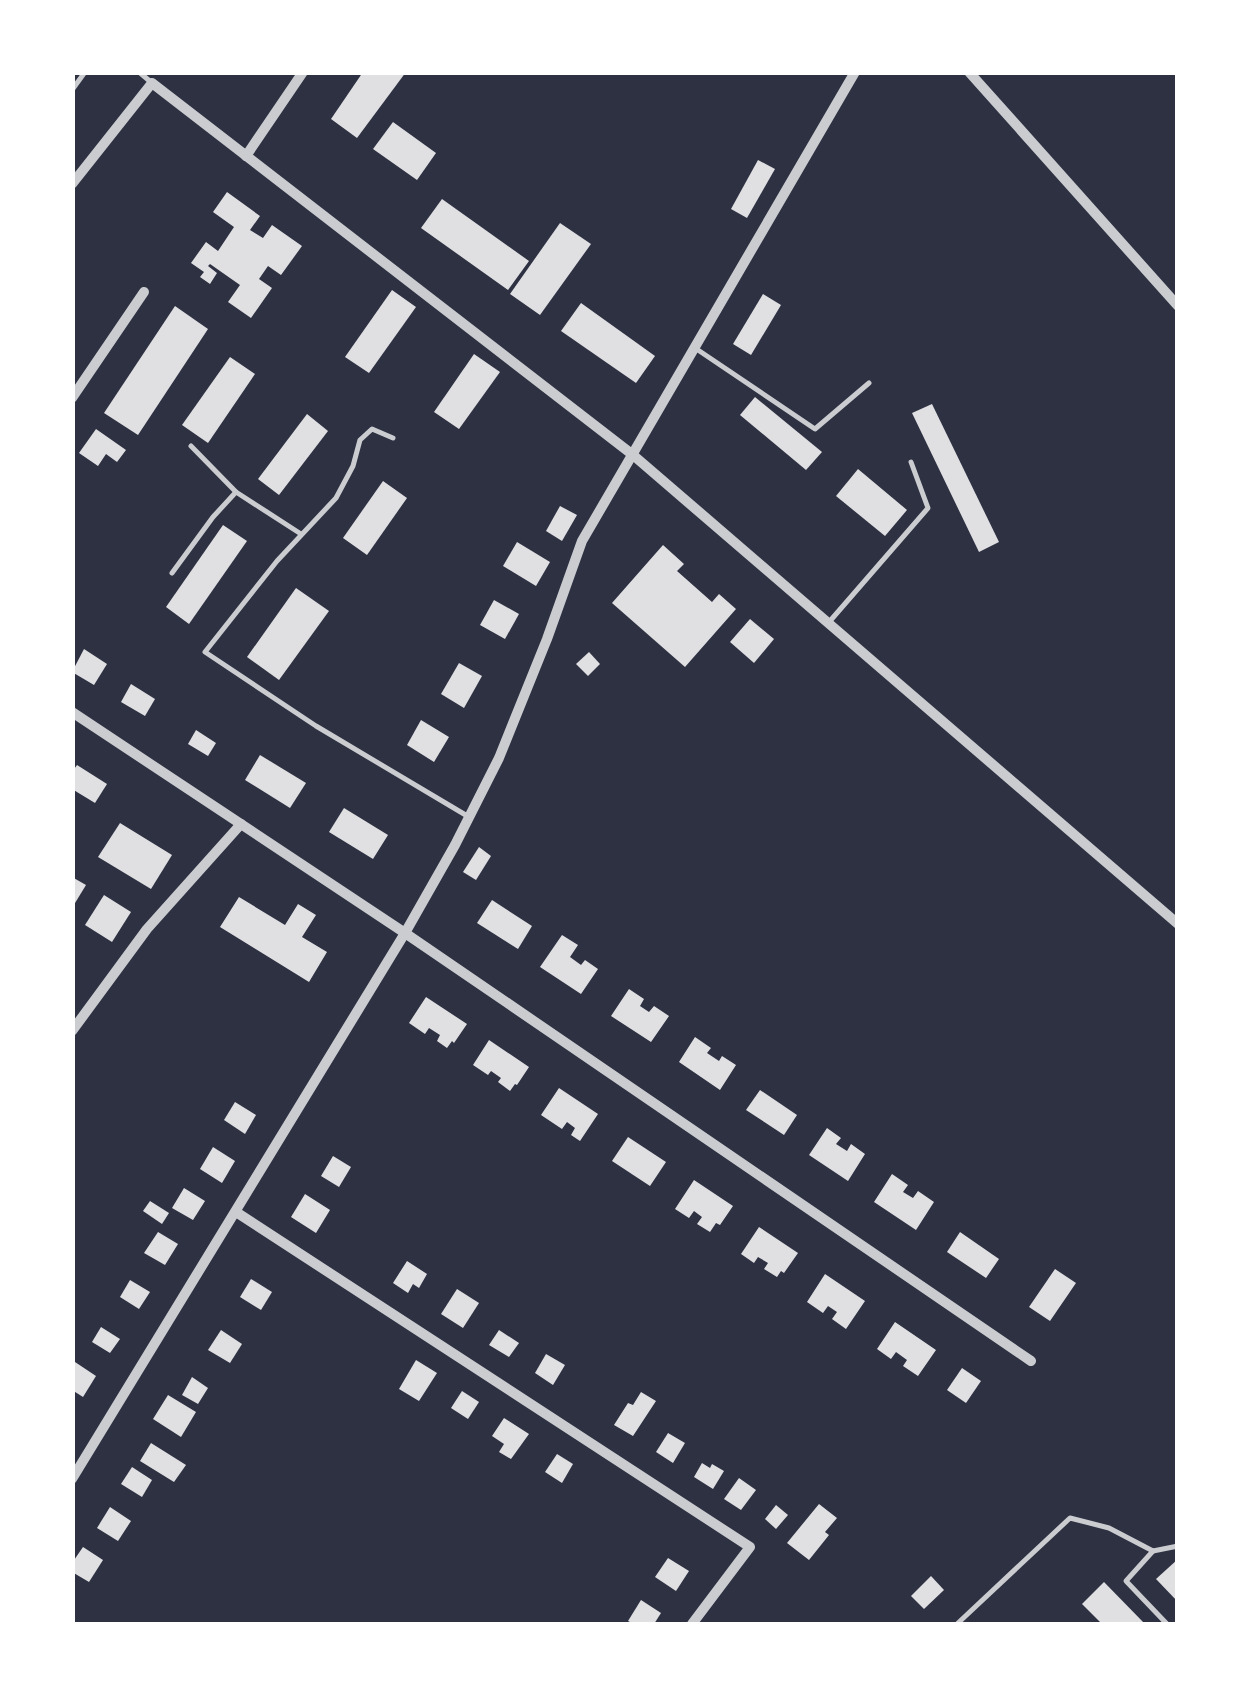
<svg xmlns="http://www.w3.org/2000/svg" width="1250" height="1697" font-family="'IBM Plex Sans',sans-serif">
<style>
.building{fill:#e0e0e3}
.lines{fill:none;stroke-linecap:round;stroke-linejoin:round}
.service{stroke:#caccd0;stroke-width:5}
.minor{stroke:#caccd0;stroke-width:10}
</style>
<rect width="100%" height="100%" fill="#2d3142"/>
<g class="building">
<polygon points="363,72 406,72 357,138 331,119"/>
<polygon points="393,122 436,153 417,180 373,149"/>
<polygon points="758,160 775,169 747,218 731,209"/>
<polygon points="227,192 260,216 250,230 263,238 272,225 302,246 281,275 268,266 259,279 272,288 251,318 228,302 240,285 210,264 208,266 217,273 210,284 200,277 204,272 191,263 206,242 218,251 234,227 213,212"/>
<polygon points="442,199 529,261 508,290 421,228"/>
<polygon points="560,223 591,244 540,315 510,294"/>
<polygon points="392,290 416,307 369,373 345,357"/>
<polygon points="763,294 781,305 751,355 733,344"/>
<polygon points="581,303 655,356 636,383 561,331"/>
<polygon points="175,306 208,329 138,435 104,413"/>
<polygon points="474,354 500,372 459,429 434,412"/>
<polygon points="230,357 255,374 208,443 182,425"/>
<polygon points="755,397 822,452 806,470 740,415"/>
<polygon points="932,404 999,542 979,552 912,413"/>
<polygon points="307,414 328,431 279,495 258,479"/>
<polygon points="96,429 126,450 117,462 106,454 98,466 79,453"/>
<polygon points="858,469 907,510 885,536 836,496"/>
<polygon points="383,481 407,498 367,555 343,538"/>
<polygon points="560,506 577,515 562,541 546,531"/>
<polygon points="223,525 247,541 189,624 166,607"/>
<polygon points="517,542 550,562 536,586 503,566"/>
<polygon points="663,545 684,564 677,571 712,602 719,594 736,609 685,667 612,603"/>
<polygon points="296,588 329,611 279,680 247,657"/>
<polygon points="494,600 519,614 505,639 480,625"/>
<polygon points="750,619 774,639 754,663 730,642"/>
<polygon points="84,649 107,664 94,685 72,672"/>
<polygon points="589,652 600,664 588,676 576,664"/>
<polygon points="459,663 482,676 464,708 441,694"/>
<polygon points="131,684 155,699 145,716 121,702"/>
<polygon points="421,720 449,737 434,762 407,745"/>
<polygon points="196,730 216,743 208,756 188,744"/>
<polygon points="260,755 306,783 290,808 245,780"/>
<polygon points="77,765 107,784 95,803 72,789 72,772"/>
<polygon points="344,808 388,835 373,859 329,832"/>
<polygon points="120,823 172,855 151,889 98,857"/>
<polygon points="479,847 491,856 476,880 463,872"/>
<polygon points="72,877 86,885 72,908"/>
<polygon points="104,895 131,912 112,942 85,925"/>
<polygon points="239,897 285,925 298,904 316,915 302,937 327,952 309,982 220,927"/>
<polygon points="492,900 532,926 518,949 477,923"/>
<polygon points="562,935 578,945 570,957 581,965 585,960 598,969 581,994 540,967"/>
<polygon points="629,989 644,999 640,1006 649,1012 654,1006 669,1016 651,1042 611,1016"/>
<polygon points="426,997 467,1024 454,1043 452,1041 447,1048 437,1041 440,1035 429,1028 425,1034 409,1023"/>
<polygon points="695,1037 711,1048 707,1053 719,1061 722,1056 736,1065 720,1090 679,1062"/>
<polygon points="489,1040 529,1067 517,1085 515,1084 510,1091 498,1082 501,1078 491,1071 488,1075 473,1065"/>
<polygon points="559,1088 598,1114 580,1141 571,1135 575,1128 567,1122 562,1129 541,1115"/>
<polygon points="760,1090 797,1115 784,1135 746,1110"/>
<polygon points="235,1102 256,1115 245,1134 224,1120"/>
<polygon points="827,1128 841,1138 836,1144 847,1151 851,1144 865,1154 848,1181 809,1155"/>
<polygon points="628,1137 666,1162 650,1186 612,1161"/>
<polygon points="213,1147 235,1161 222,1183 200,1169"/>
<polygon points="333,1156 351,1167 339,1187 321,1176"/>
<polygon points="892,1174 908,1185 903,1192 913,1198 918,1191 934,1202 916,1230 874,1202"/>
<polygon points="694,1180 733,1206 720,1225 716,1223 710,1232 697,1224 702,1217 694,1211 689,1218 675,1209"/>
<polygon points="184,1188 205,1201 193,1220 172,1208"/>
<polygon points="305,1194 330,1210 316,1233 291,1217"/>
<polygon points="150,1201 169,1213 162,1224 143,1211"/>
<polygon points="759,1227 798,1253 784,1273 781,1271 777,1277 764,1269 768,1263 758,1257 754,1263 741,1254"/>
<polygon points="158,1232 178,1244 165,1265 144,1253"/>
<polygon points="960,1232 999,1259 986,1278 947,1252"/>
<polygon points="407,1261 427,1274 419,1288 413,1284 408,1293 393,1283"/>
<polygon points="1055,1269 1076,1283 1050,1321 1029,1307"/>
<polygon points="825,1274 865,1301 846,1329 832,1319 837,1312 828,1306 823,1313 807,1302"/>
<polygon points="251,1279 272,1292 261,1310 240,1297"/>
<polygon points="130,1280 150,1292 139,1309 120,1297"/>
<polygon points="457,1289 479,1303 463,1328 441,1314"/>
<polygon points="895,1322 936,1350 918,1376 903,1366 907,1360 896,1352 891,1359 877,1349"/>
<polygon points="101,1327 120,1339 110,1353 92,1342"/>
<polygon points="221,1330 242,1344 230,1363 208,1350"/>
<polygon points="499,1330 519,1343 509,1357 489,1345"/>
<polygon points="546,1354 565,1365 553,1385 535,1373"/>
<polygon points="416,1360 437,1373 419,1401 399,1389"/>
<polygon points="75,1362 96,1376 83,1397 72,1390 72,1366"/>
<polygon points="962,1368 981,1381 966,1403 947,1390"/>
<polygon points="192,1377 208,1388 198,1404 182,1395"/>
<polygon points="462,1391 479,1402 468,1419 451,1408"/>
<polygon points="641,1392 656,1401 633,1436 614,1425 628,1403 633,1405"/>
<polygon points="168,1395 196,1412 181,1437 153,1419"/>
<polygon points="504,1418 529,1434 511,1459 499,1452 504,1444 492,1436"/>
<polygon points="668,1433 685,1443 673,1463 656,1452"/>
<polygon points="151,1443 186,1465 174,1482 140,1461"/>
<polygon points="557,1454 573,1464 562,1483 545,1472"/>
<polygon points="702,1463 710,1468 712,1464 724,1471 713,1489 694,1477"/>
<polygon points="132,1467 152,1480 142,1497 121,1484"/>
<polygon points="739,1478 756,1490 741,1510 724,1499"/>
<polygon points="819,1504 837,1518 825,1532 829,1535 809,1560 787,1543"/>
<polygon points="776,1505 788,1515 776,1529 765,1519"/>
<polygon points="110,1507 131,1521 118,1541 97,1528"/>
<polygon points="83,1547 103,1560 89,1582 72,1572 72,1563"/>
<polygon points="668,1558 689,1571 676,1591 655,1577"/>
<polygon points="1178,1559 1178,1602 1156,1579"/>
<polygon points="931,1576 944,1590 924,1609 911,1596"/>
<polygon points="1104,1582 1145,1624 1102,1624 1082,1604"/>
<polygon points="641,1600 661,1613 654,1624 634,1624 628,1621"/>
</g>
<g class="lines">
<g class="service">
<polyline points="139,72 152,83"/>
<polyline points="72,90 85,72"/>
<polyline points="695,348 815,429 869,383"/>
<polyline points="393,438 372,429 360,440 353,466 336,498 277,561 205,652 316,726 469,817"/>
<polyline points="191,446 236,492 301,534"/>
<polyline points="172,573 213,517 236,492"/>
<polyline points="830,621 928,508 911,462"/>
<polyline points="1153,1551 1126,1581 1167,1624"/>
<polyline points="957,1624 1070,1518 1109,1528 1153,1551 1178,1546"/>
</g>
<g class="minor">
<polyline points="969,72 1178,306"/>
<polyline points="246,156 303,72"/>
<polyline points="72,184 152,83 633,455 1178,924"/>
<polyline points="72,398 144,292"/>
<polyline points="72,712 405,933 1031,1361"/>
<polyline points="72,1031 147,929 241,824"/>
<polyline points="236,1212 750,1547 692,1624"/>
<polyline points="72,1479 405,933 455,845 499,758 547,639 582,541 855,72"/>
</g>
</g>
<rect width="1250" height="1697" fill="none" stroke="#ffffff" stroke-width="150"/>
</svg>
